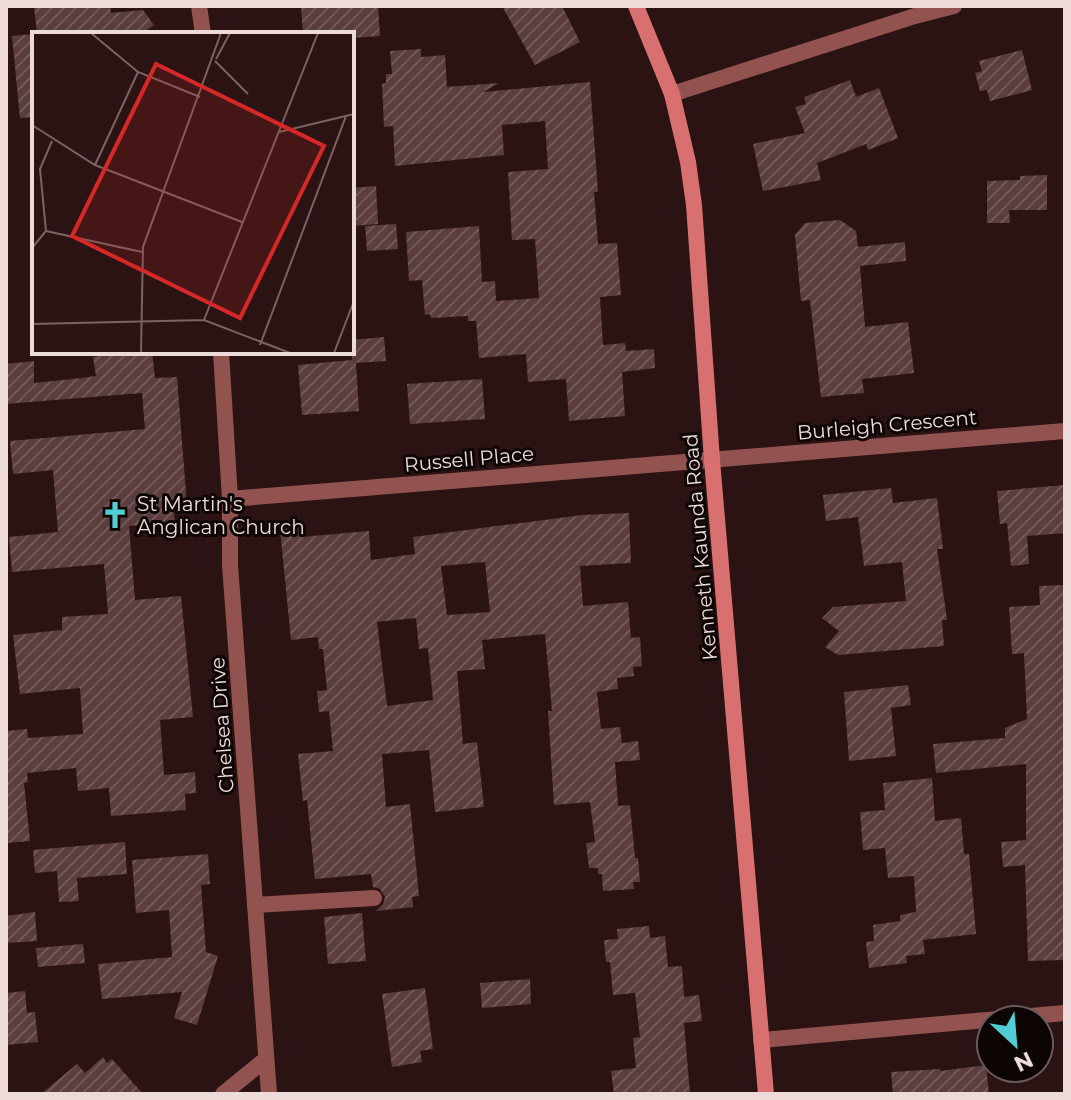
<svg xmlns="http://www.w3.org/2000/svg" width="1071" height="1100" font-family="Montserrat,sans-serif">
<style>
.building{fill:url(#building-hatch);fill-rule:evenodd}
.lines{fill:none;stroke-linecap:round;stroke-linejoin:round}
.minor{stroke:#925350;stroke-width:16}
.secondary{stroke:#d7706e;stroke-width:16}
.labels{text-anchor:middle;stroke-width:6;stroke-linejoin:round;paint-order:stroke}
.street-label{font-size:20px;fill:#eddbda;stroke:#0d0404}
.poi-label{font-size:20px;fill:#eddbda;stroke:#0d0404;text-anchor:start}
.inset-road{fill:none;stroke:#796363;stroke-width:2}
.view{fill:#d62828;fill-opacity:0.15;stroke:#d62828;stroke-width:4}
.inset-edge{fill:none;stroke:#eddbda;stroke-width:4}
</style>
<defs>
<pattern id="building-hatch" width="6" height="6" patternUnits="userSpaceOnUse" patternTransform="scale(2)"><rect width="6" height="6" fill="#5a3d3c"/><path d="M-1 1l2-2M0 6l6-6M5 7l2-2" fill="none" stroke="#725858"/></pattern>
</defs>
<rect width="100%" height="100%" fill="#2c1313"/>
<g class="building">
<polygon points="34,6 110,6 111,13 143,10 154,25 141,34 37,34"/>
<polygon points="301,6 378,6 380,36 352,38 352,34 303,34"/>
<polygon points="502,6 562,6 580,42 535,65"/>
<polygon points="34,34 34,117 20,118 12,36"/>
<polygon points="421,49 421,57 445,55 447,87 499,83 483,92 590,82 598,192 594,192 598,244 617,243 621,295 600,297 603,345 625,343 626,351 654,349 655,368 622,372 625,416 569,421 566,379 528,382 526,354 479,358 476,321 468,321 468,316 431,318 430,314 425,315 422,280 409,281 406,232 479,226 482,282 495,281 496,301 539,298 535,239 512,240 508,172 548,169 545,121 502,125 504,155 395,166 393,126 384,127 382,84 386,83 386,74 392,74 390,51"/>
<polygon points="1022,50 1032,90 990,101 987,90 980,91 975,73 982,71 979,61"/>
<polygon points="850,80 856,97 879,88 898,138 868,150 866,144 817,163 821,180 763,191 753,144 805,133 795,107 806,104 804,97"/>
<polygon points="1047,175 1047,210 1009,210 1010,223 987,223 987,181 1020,180 1020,176"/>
<polygon points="376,186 378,224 352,226 352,188"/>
<polygon points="840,220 856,231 858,247 905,242 906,261 860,266 865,327 908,322 914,373 862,379 864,393 821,397 810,300 801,301 795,235 805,223"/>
<polygon points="396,224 398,249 367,251 365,226"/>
<polygon points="384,337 386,361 356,363 359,411 302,415 298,365 352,360 352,340"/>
<polygon points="100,352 152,352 155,378 177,377 187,506 173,508 175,522 129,526 135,600 181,596 193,717 160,720 164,775 195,772 196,793 185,794 186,810 111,816 109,788 78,791 76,768 27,773 28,782 24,783 30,841 6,843 6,731 27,729 28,738 83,734 80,688 20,694 13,635 62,630 62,617 108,614 104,564 12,572 9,537 58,532 53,470 13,474 10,441 145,429 142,393 6,404 6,364 34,361 34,383 82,378 96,376 93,357 101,356"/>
<polygon points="482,379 485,419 410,424 407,384"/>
<polygon points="1065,485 1065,533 1027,536 1029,564 1011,566 1007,523 1000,524 997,491"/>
<polygon points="891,488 893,503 937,498 943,549 937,549 947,620 942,620 944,646 838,655 825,647 839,631 822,618 833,607 906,601 902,562 864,566 858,517 826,521 823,495"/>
<path d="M629,513L631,563L580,566L583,606L628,602L631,638L640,637L642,666L633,667L634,676L617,678L618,689L597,692L601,729L620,727L622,743L638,741L640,760L615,762L618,806L630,805L635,858H638L640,882H633L634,889L603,891L602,874H598V868H589L586,843L595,842L590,802L554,805L548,711H552L545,634L482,640L485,669L457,671L463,744L477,742L484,807L435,812L429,750L382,754L386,807L410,804L419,896L412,897L413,907L376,911L383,904L385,897L380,889L373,887L371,874L315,879L307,800L303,801L298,754L333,751L329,711L319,712L317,691L327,690L323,649H319L318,637L291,640L280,529L301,528V537L369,531L371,560L415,554L413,537L582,515ZM485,562L490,612L447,615L441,566ZM416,618L419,649L428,648L433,700L387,706L377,622Z"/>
<polygon points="1065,585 1065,960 1028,961 1025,865 1003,867 1001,842 1026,840 1026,764 936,773 933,744 1005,738 1005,728 1027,719 1024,653 1012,654 1009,607 1040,605 1039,586"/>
<polygon points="908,685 911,705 891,708 896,756 849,761 844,692"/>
<polygon points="932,778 935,821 961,818 964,854 969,854 976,934 923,940 925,954 906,956 907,963 869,968 866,942 874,941 873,925 900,921 900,915 916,912 914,876 888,878 885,848 863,850 860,812 885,810 883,783"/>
<polygon points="125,842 127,874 77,878 79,901 59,902 57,871 35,873 33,850"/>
<polygon points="208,854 210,884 201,885 206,952 218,956 197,1025 174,1018 182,992 102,999 98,964 172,957 169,910 136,913 132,860"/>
<polygon points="35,912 37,941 6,943 6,916"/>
<polygon points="362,913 366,961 328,964 324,917"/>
<polygon points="649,926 650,938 665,936 668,967 682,966 684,997 699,995 702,1021 684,1023 690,1094 614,1094 611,1071 636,1068 633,1038 640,1037 635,993 613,995 610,962 606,962 604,940 618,939 617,929"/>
<polygon points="83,944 85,963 38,967 36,948"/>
<polygon points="530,979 531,1004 482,1008 480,983"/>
<polygon points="425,988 433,1049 420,1051 422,1062 392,1067 382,994"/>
<polygon points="25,991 27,1013 35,1012 38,1042 6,1045 6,993"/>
<polygon points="103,1057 107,1063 112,1059 143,1094 41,1094 77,1064 85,1073"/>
<polygon points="986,1065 989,1094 893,1094 891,1072 940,1069 940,1071"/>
</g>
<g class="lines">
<g class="minor">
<polyline points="199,6 203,34"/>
<polyline points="672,94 915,16 954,6"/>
<polyline points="221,352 230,499 230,565 269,1094"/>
<polyline points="230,499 1065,431"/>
<polyline points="255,905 374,898"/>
<polyline points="761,1040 1065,1013"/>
<polyline points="223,1094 266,1059"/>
</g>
<polyline class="secondary" points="636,6 672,94 688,162 694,205 712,460 766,1094"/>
</g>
<defs>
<g id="church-bare" transform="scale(2.16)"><path d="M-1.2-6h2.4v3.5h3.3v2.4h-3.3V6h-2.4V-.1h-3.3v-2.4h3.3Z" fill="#52ccd5" stroke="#0d0404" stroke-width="2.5" paint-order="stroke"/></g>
</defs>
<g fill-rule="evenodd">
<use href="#church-bare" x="115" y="515"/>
</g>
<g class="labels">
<g class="street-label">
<text transform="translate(887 425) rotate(-5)" y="7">Burleigh Crescent</text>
<text transform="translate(469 459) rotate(-5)" y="7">Russell Place</text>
<text transform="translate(700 547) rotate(-95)" y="7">Kenneth Kaunda Road</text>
<text transform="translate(222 725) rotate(-94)" y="7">Chelsea Drive</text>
</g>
<g class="poi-label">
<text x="137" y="511">St Martin's<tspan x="137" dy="23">Anglican Church</tspan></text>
</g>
</g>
<g transform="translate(32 32)">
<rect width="322" height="322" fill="#2c1313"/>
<path class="inset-road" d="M59,1L106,40L168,65M184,27L198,1M183,29L216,62M0,93L63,133L210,190M247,100L322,82M63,133L106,40M14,199L110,220M0,216L14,199L8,137L20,109M172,288L286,1M0,292L172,288L258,321M228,313L314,84M109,321L111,215L189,1M302,321L322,269"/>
<path class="view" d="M124,32L292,114L208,286L40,204Z"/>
<rect width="322" height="322" class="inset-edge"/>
</g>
<rect width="1071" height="1100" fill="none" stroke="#eddbda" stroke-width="16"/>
<g transform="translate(1015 1044) rotate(154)"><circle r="38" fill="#0d0404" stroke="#675a5a" stroke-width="2"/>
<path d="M0-6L14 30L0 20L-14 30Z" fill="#52ccd5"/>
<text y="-12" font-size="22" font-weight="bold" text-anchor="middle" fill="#eddbda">N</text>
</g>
</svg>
